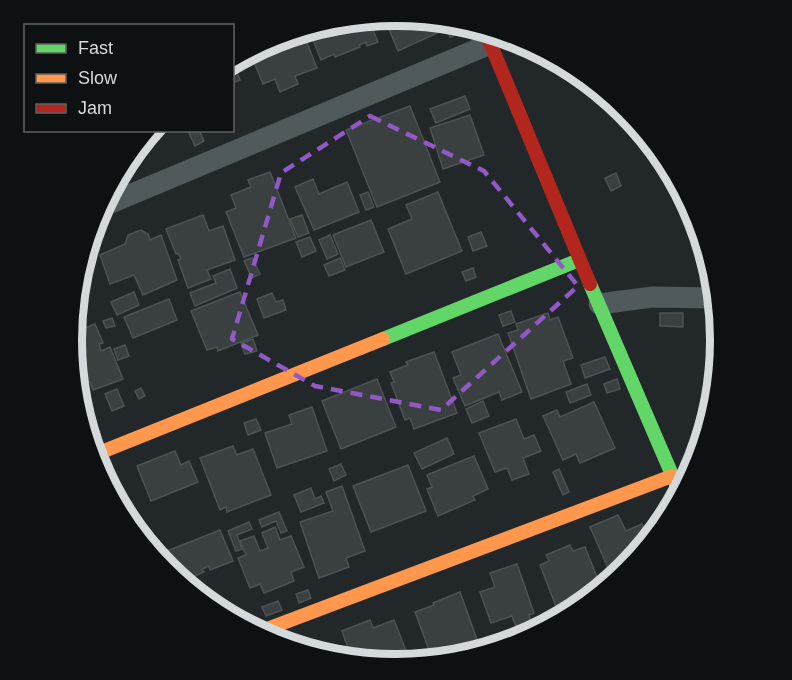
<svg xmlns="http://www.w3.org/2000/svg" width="792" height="680" font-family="Arial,sans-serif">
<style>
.building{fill:#3a3f40;stroke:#4d5253;stroke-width:1.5}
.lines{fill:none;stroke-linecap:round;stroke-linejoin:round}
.street{stroke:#505a5c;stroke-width:21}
.fast{stroke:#63d668;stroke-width:14}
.slow{stroke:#ff974d;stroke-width:14}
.jam{stroke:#b3261e;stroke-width:14}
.marked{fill:none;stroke:#9158c6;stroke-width:4.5;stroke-dasharray:12 8;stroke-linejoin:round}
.rim{fill:none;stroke:#d4dadb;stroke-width:8}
</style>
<rect width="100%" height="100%" fill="#222829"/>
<g class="building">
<polygon points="396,15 450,26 450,27 398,51 384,17"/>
<polygon points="369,20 378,42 367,46 366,42 359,45 360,47 335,57 334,54 321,60 310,32"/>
<polygon points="454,27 457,34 450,37 447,29"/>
<polygon points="303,33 317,68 295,76 298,84 280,92 275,79 263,84 252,57 262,53 259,48 272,40"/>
<polygon points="234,65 240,80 232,83 232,66"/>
<polygon points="465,96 470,109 436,123 430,109"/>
<polygon points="410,106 440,182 377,207 346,130"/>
<polygon points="470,115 484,155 443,169 430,128"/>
<polygon points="194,130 199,130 204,141 195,146 189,133"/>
<polygon points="270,172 296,238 244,257 226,212 236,208 231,195 251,187 248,180"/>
<polygon points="616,173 621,186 611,191 605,178"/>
<polygon points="313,179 319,194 347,182 359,212 314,230 295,187"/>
<polygon points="368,192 374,207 366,210 360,195"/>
<polygon points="438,192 462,251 406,274 388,229 412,219 406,205"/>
<polygon points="203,215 209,231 223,226 235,260 207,270 211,279 188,288 178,260 181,259 178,253 176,254 166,229"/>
<polygon points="302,215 309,233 298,237 290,219"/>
<polygon points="371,220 384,252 346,267 333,235"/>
<polygon points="141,230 148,234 150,240 161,235 177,280 143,295 134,275 110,284 100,255 125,244 128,235"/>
<polygon points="481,232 487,246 473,251 468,237"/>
<polygon points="330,235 338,254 327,259 319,240"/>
<polygon points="310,237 316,251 302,257 296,242"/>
<polygon points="252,258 260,274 252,278 244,261"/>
<polygon points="340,258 345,270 329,276 324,265"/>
<polygon points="473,268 476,277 466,281 462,272"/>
<polygon points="230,269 237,288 195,306 190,293 216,283 213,276"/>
<polygon points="134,292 139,305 117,315 111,302"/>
<polygon points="240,292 258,335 218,351 217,347 207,350 191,311"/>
<polygon points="272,293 276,302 283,300 286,310 264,318 257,299"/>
<polygon points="169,299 177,320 133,338 124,317"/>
<polygon points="511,311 515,322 503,326 499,315"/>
<polygon points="548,313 550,320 558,317 573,358 563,361 571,384 531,399 508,333 518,330 516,324"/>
<polygon points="660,313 683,313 683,327 660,326"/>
<polygon points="112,318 115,326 106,328 103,321"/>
<polygon points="95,324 103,343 99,344 101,351 110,347 123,379 93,390 90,382 80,386 71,340 72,333"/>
<polygon points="713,327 718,327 721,340 720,347 712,346"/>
<polygon points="498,334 522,392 502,400 499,392 465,406 453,378 461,375 452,352"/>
<polygon points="253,339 257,351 245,354 241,343"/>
<polygon points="125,345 129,356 118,360 114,349"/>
<polygon points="434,352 457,413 414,429 410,418 405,420 391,383 394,382 390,372 408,365 406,362"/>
<polygon points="605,357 610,369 585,378 581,365"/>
<polygon points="377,379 396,427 341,449 322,401"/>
<polygon points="617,379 620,389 607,393 604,384"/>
<polygon points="587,384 591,395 570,403 566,392"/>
<polygon points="141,388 145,396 139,399 135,391"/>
<polygon points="117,389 124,406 112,411 105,394"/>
<polygon points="483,401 489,416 472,423 466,409"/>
<polygon points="594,402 615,448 580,463 576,454 563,460 543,416 557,410 560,417"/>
<polygon points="312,407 327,451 277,468 265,433 292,424 289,415"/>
<polygon points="256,419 261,430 248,435 244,423"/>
<polygon points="516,419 524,439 534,435 541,451 523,458 529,474 512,480 507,468 495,472 479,433"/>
<polygon points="447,438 454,454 422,469 414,453"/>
<polygon points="233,446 237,455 253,449 271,495 227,512 226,507 220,510 200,458"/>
<polygon points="175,451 181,465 189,461 198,482 151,501 137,466"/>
<polygon points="474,456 488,489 473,496 475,500 438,516 427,489 432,487 427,475"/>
<polygon points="341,464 346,475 334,481 329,469"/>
<polygon points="408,465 426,511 371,532 353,486"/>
<polygon points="559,469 569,492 563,495 553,472"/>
<polygon points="342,486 365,551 346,558 349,567 319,578 300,522 333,511 326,492"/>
<polygon points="311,488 315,499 321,496 324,503 301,512 294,495"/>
<polygon points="279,512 287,531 281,533 276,521 262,527 259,520"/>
<polygon points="618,515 626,531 642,524 647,537 626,570 613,579 590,527"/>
<polygon points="249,522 252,529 237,535 242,549 236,551 228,531"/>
<polygon points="275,527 280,540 291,536 304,567 291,572 294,581 264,593 260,584 250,588 238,558 246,555 240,541 254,536 260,551 268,548 262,533"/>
<polygon points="220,530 233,561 210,570 209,566 202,569 204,572 183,581 171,573 167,564 172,563 167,551"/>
<polygon points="570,545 573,551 585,547 601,587 559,614 540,565 549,561 546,555"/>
<polygon points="517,564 534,613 529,615 534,630 519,635 512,616 491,623 480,592 495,587 490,573"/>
<polygon points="308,590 311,598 299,603 296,594"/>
<polygon points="460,592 480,648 432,658 415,612 434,605 433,603"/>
<polygon points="278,601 282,610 266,616 262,607"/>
<polygon points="370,620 373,628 394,620 410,661 396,665 351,656 342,631"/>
</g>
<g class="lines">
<g class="street">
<polyline points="101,207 490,44"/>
<polyline points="599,304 653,297 713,298"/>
<polyline points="97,454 110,486"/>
</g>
<g class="fast">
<polyline points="590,284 679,491"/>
<polyline points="383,339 579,260"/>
</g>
<g class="slow">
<polyline points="94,455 383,339"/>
<polyline points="259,632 672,476"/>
</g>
<polyline class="jam" points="486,33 590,284"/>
</g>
<path class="marked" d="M370,116L484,171L578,286L441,410L315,386L232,339L281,173Z"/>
<path d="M0 0H792V680H0ZM82 340a314 314 0 1 1 628 0a314 314 0 1 1-628 0Z" fill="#0d1112" fill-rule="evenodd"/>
<path class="rim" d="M82 340a314 314 0 1 1 628 0a314 314 0 1 1-628 0Z"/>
<rect x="24" y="24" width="210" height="108" fill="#0d1112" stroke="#5d6162" stroke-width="1.5"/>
<rect x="36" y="44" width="30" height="9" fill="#63d668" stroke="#5d6162" stroke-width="1.5"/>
<text x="78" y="54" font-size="18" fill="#d4dadb">Fast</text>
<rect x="36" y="74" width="30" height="9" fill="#ff974d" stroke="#5d6162" stroke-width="1.5"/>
<text x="78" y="84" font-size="18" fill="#d4dadb">Slow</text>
<rect x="36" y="104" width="30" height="9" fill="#b3261e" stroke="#5d6162" stroke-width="1.5"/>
<text x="78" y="114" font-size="18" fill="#d4dadb">Jam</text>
</svg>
